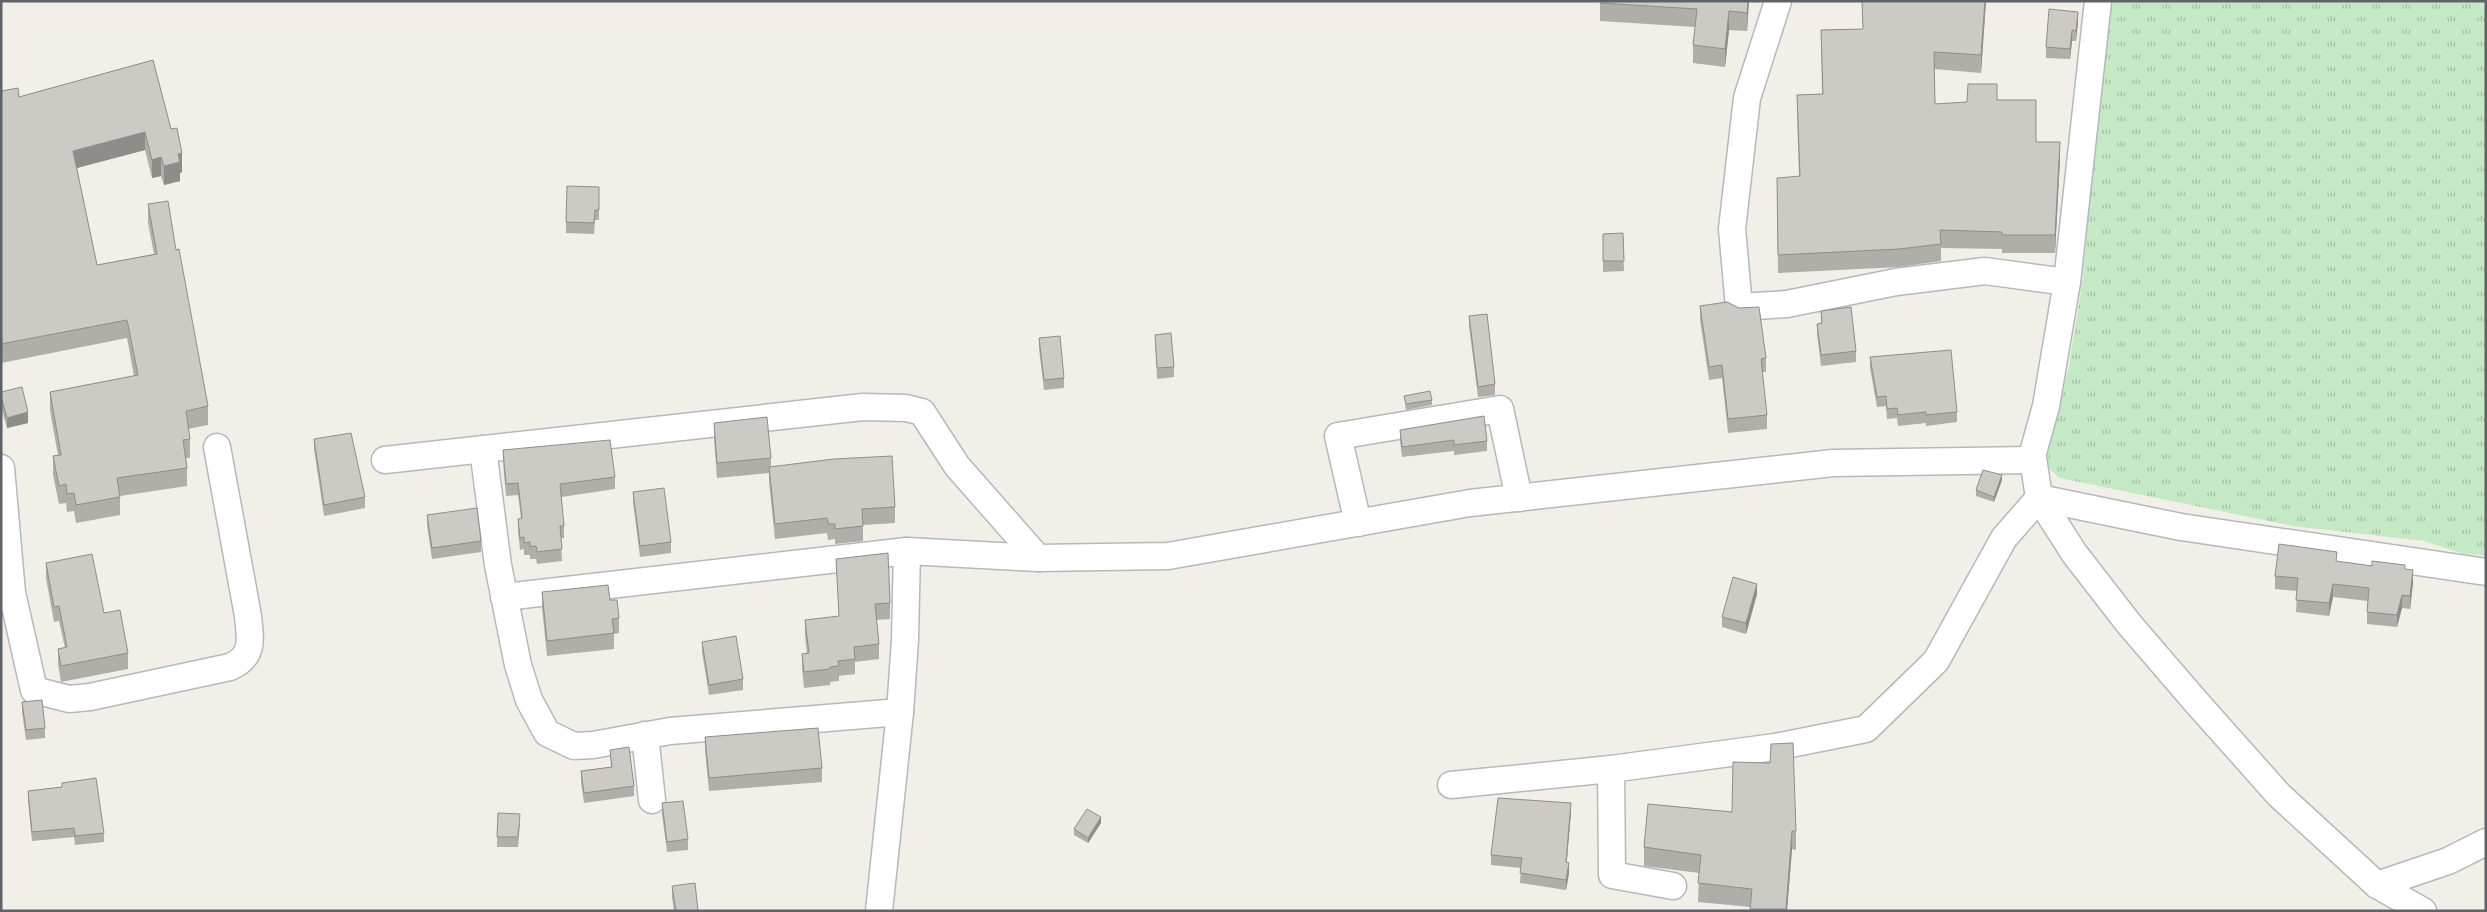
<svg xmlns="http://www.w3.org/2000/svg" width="2487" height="912" font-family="'Titillium Web',sans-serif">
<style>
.grass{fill:url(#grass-tufts)}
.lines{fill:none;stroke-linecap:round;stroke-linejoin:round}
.minor-casing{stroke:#b5b8bc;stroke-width:29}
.minor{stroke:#fff;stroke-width:26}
.wall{fill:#afaea9}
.shaded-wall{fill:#8f8d8a}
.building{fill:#cccac5;stroke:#8f8d8a}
</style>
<defs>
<pattern id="grass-tufts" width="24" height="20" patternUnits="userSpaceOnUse" patternTransform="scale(1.25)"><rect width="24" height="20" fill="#c5e8c5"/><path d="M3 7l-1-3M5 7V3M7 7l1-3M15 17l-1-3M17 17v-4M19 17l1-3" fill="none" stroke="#a3c0a4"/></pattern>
</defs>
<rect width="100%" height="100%" fill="#f1efe8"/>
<polygon class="grass" points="2107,1 2486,1 2486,555 2464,554 2424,541 2293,526 2060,478 2047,467 2048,447 2069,366 2082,285"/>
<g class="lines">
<g class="minor-casing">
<g id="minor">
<polyline points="1778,1 1747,98 1732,229 1739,307 1787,304 1896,282 1985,271 2067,282"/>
<polyline points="2098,1 2067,282 2046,406 2031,460 2033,458 2039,498 2074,553 2129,624 2197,703 2279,795 2377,885 2423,911"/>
<polyline points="483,449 498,565 518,665 529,700 547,733 574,746 593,745 670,731 900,712"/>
<polyline points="385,460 863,407 906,408 922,412 957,466 1038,558"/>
<path d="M1,468L12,593L34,690L69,699L90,697L230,667C255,656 250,639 248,616L217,447"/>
<polyline points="1358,523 1338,436 1500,409 1519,498"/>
<polyline points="504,597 907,551 1038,558 1168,556 1470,503 1833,463 2031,460"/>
<polyline points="645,735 652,800"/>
<polyline points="1451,785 1611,769"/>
<polyline points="2377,885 2448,861 2486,842"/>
<polyline points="1673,886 1612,875 1611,769 1775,747 1866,729 1936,661 2004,538 2039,498 2181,527 2486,572"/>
<polyline points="879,911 900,712 905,640 907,551"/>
</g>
</g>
<use href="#minor" class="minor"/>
</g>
<g class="wall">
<polygon points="1600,1 1749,1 1747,31 1729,30 1725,67 1693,63 1693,45 1695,27 1600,21"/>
<polygon points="1862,1 1986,1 1981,73 1934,69 1935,104 1997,100 2036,142 2060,159 2055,253 2002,253 2002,249 1941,248 1941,261 1899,267 1778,273 1777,195 1799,176 1797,113 1797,95 1822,94 1821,30 1863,29"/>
<polygon points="2078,22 2076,41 2072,41 2070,59 2046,58 2046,47"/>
<polygon points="153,60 182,172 180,173 180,181 164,185 161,176 152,178 145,150 77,168 97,265 154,254 148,223 148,204 176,250 208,406 208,425 188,429 190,439 190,458 186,458 187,468 187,486 120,496 120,515 76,523 74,511 67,512 66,503 59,504 53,475 53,456 58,455 50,411 50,392 134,376 127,338 1,363 1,91 19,97"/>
<polygon points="599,187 599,220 595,220 594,234 566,233 566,222"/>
<polygon points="1623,233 1624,271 1603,272 1603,234"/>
<polygon points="1700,306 1766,358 1766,372 1762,372 1767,415 1767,429 1728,433 1722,378 1709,380 1700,320"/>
<polygon points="1821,311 1856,351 1856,362 1821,366 1817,334 1817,324 1821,324"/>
<polygon points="1469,316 1495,384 1495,395 1478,397 1469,326"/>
<polygon points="1155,335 1174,367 1174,377 1157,379"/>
<polygon points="1039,338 1064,378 1064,388 1044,390 1039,349"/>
<polygon points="1870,357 1957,412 1957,422 1926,426 1926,423 1898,426 1897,418 1887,419 1886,406 1877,407 1870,368"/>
<polygon points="1,392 28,423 7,428 1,407"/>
<polygon points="1404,396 1432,400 1432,405 1406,410"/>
<polygon points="714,423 771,458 771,467 895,507 895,523 863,525 863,541 835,544 835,539 828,540 827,533 775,539 769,482 769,473 717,478 714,439"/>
<polygon points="1400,430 1487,441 1487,451 1454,455 1454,451 1402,457 1400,441"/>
<polygon points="314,439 365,497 365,508 324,516 314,449"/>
<polygon points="503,450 615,477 615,489 561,497 564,526 564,538 561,538 562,561 537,564 536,559 530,559 530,555 524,555 524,549 520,550 518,531 518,519 521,518 518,495 506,496 503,462"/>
<polygon points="2002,480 1994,502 1976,496 1976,490"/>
<polygon points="633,492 671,542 671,553 640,557 633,502"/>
<polygon points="427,515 481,541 481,552 432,559 427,525"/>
<polygon points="836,559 890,603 890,619 876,620 879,644 879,659 855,662 855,674 839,676 839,681 830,682 830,685 804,688 802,669 802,654 807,653 805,636 805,620 839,616"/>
<polygon points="2337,562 2405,569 2413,583 2410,609 2402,608 2397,627 2367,624 2367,612 2368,601 2333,597 2329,616 2296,612 2297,591 2275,589 2275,576"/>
<polygon points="46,563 104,613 128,653 128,669 61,682 58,664 58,649 65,648 59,621 54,622 46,578"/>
<polygon points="542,592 610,600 619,618 619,633 614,634 614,649 547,656 542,608"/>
<polygon points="1757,594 1746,634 1722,627 1722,617"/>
<polygon points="702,642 743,679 743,690 709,695 702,652"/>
<polygon points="22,702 45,728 45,738 26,740 22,712"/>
<polygon points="705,737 822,768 822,782 709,791 705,750"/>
<polygon points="610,750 634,786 634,796 584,803 581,782 581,771 611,767"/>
<polygon points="62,783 104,833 104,842 75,845 74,837 32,841 28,801 28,791 62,787"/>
<polygon points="662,803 688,839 688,850 667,852 662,814"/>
<polygon points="1648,804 1796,831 1796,850 1792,849 1787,911 1750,911 1750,907 1698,902 1699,873 1644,866 1644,847"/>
<polygon points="1571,812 1566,863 1569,873 1566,890 1520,883 1521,868 1491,865 1491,855"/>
<polygon points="498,813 520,824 518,847 497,847"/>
<polygon points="1101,823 1088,843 1074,835 1074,829"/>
<polygon points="672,886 698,911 674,911 672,897"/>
</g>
<g class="shaded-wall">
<polygon points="1748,1 1749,1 1747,31 1747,13"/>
<polygon points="1985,1 1986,1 1981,73 1981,55"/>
<polygon points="1729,11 1729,30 1725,67 1725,49"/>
<polygon points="2078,12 2078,22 2076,41 2076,31"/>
<polygon points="2072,30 2072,41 2070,59 2070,49"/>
<polygon points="145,132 145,150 73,169 73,151"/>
<polygon points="2060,142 2060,159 2055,253 2055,235"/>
<polygon points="182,153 182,172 180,173 180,181 164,185 164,166 178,154"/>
<polygon points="161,157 161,176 152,178 152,160"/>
<polygon points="28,412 28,423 7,428 7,418"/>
<polygon points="2002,475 2002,480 1994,502 1994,497"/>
<polygon points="2413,570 2413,583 2410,609 2410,596"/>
<polygon points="1757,584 1757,594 1746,634 1746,623"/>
<polygon points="2333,584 2333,597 2329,616 2329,603"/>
<polygon points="2402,595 2402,608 2397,627 2397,615"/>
<polygon points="1571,803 1571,812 1566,872 1566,862"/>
<polygon points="1101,817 1101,823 1088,843 1088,838"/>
<polygon points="1792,831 1792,849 1787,911 1786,911"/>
<polygon points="1569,863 1569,873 1566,890 1566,880"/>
</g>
<g class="building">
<polygon points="1600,1 1748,1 1747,13 1729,11 1725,49 1693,45 1697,9 1600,3"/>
<polygon points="1862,1 1985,1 1981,55 1934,52 1935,104 1967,102 1968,84 1997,84 1997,100 2036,100 2036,142 2060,142 2055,235 2002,235 2002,232 1940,230 1941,244 1899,249 1778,255 1777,178 1800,176 1797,95 1823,94 1821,30 1863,29"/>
<polygon points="2049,9 2078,12 2076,31 2072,30 2070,49 2046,47"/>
<polygon points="153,60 171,129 177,128 182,153 178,154 180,162 164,166 161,157 152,160 145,132 73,151 97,265 157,254 148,204 168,201 176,250 179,249 208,406 186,411 190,439 183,440 187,468 117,478 120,497 76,505 74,493 67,494 66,484 59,486 53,456 61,455 50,392 138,375 127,320 1,344 1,91 18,88 19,97"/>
<polygon points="567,186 599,187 599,210 595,210 594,223 566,222"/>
<polygon points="1623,233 1624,261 1603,261 1603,234"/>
<polygon points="1727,302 1739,308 1759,307 1766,358 1761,359 1767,415 1728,419 1722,365 1709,367 1700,306"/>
<polygon points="1851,307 1856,351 1821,355 1817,324 1822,323 1821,311"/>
<polygon points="1487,314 1495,384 1478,387 1469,316"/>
<polygon points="1171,333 1174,367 1157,368 1155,335"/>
<polygon points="1060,336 1064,378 1044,380 1039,338"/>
<polygon points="1951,350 1957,412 1926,415 1926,412 1898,415 1897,408 1887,409 1886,396 1877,397 1870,357"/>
<polygon points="22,387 28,412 7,418 1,396 1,392"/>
<polygon points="1430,391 1432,400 1406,404 1404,396"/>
<polygon points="1484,416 1487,441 1454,445 1454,440 1402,447 1400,430"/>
<polygon points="767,417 771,458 717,463 714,423"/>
<polygon points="351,433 365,497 324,505 314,439"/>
<polygon points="610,440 615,477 560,484 564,526 560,526 562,549 537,552 536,546 530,547 530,542 524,543 524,537 520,538 518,519 522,518 518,483 506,484 503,450"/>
<polygon points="892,456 895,507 862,509 863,526 835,529 835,524 828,524 827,518 775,524 769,467 834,459"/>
<polygon points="1983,470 2002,475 1994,497 1976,490"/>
<polygon points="664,488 671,542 640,546 633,492"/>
<polygon points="477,508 481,541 432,548 427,515"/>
<polygon points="2279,544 2337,552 2336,561 2372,566 2372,561 2405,565 2405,569 2413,570 2410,596 2402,595 2397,615 2367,612 2369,588 2333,584 2329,603 2296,600 2298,578 2275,576"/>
<polygon points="888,553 890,603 875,604 879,644 854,647 855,659 838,661 839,666 830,667 830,669 804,672 802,654 809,653 805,620 839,616 836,559"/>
<polygon points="92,554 104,613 120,610 128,653 61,666 58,649 67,647 59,606 54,607 46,563"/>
<polygon points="1733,577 1757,584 1746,623 1722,617"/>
<polygon points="608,585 610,600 617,600 619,618 612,619 614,633 547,641 542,592"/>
<polygon points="736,636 743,679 709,685 702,642"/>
<polygon points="42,700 45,728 26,730 22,702"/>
<polygon points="818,728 822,768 709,778 705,737"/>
<polygon points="1793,743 1796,831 1792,831 1786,909 1750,909 1752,889 1698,883 1701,855 1644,847 1648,804 1732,812 1733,762 1770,763 1771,744"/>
<polygon points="629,747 634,786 584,793 581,771 612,767 610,750"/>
<polygon points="96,778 104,833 75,836 74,828 32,832 28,791 62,787 62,783"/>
<polygon points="1498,798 1571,803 1566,862 1569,863 1566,880 1520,873 1522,858 1491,855"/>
<polygon points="683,801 688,839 667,842 662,803"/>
<polygon points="1087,809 1101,817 1088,838 1074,829"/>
<polygon points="498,813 520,814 518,837 497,837"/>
<polygon points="695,883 698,911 676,911 672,886"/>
</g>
<rect width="2487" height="912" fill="none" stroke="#5f6368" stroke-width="5"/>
</svg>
